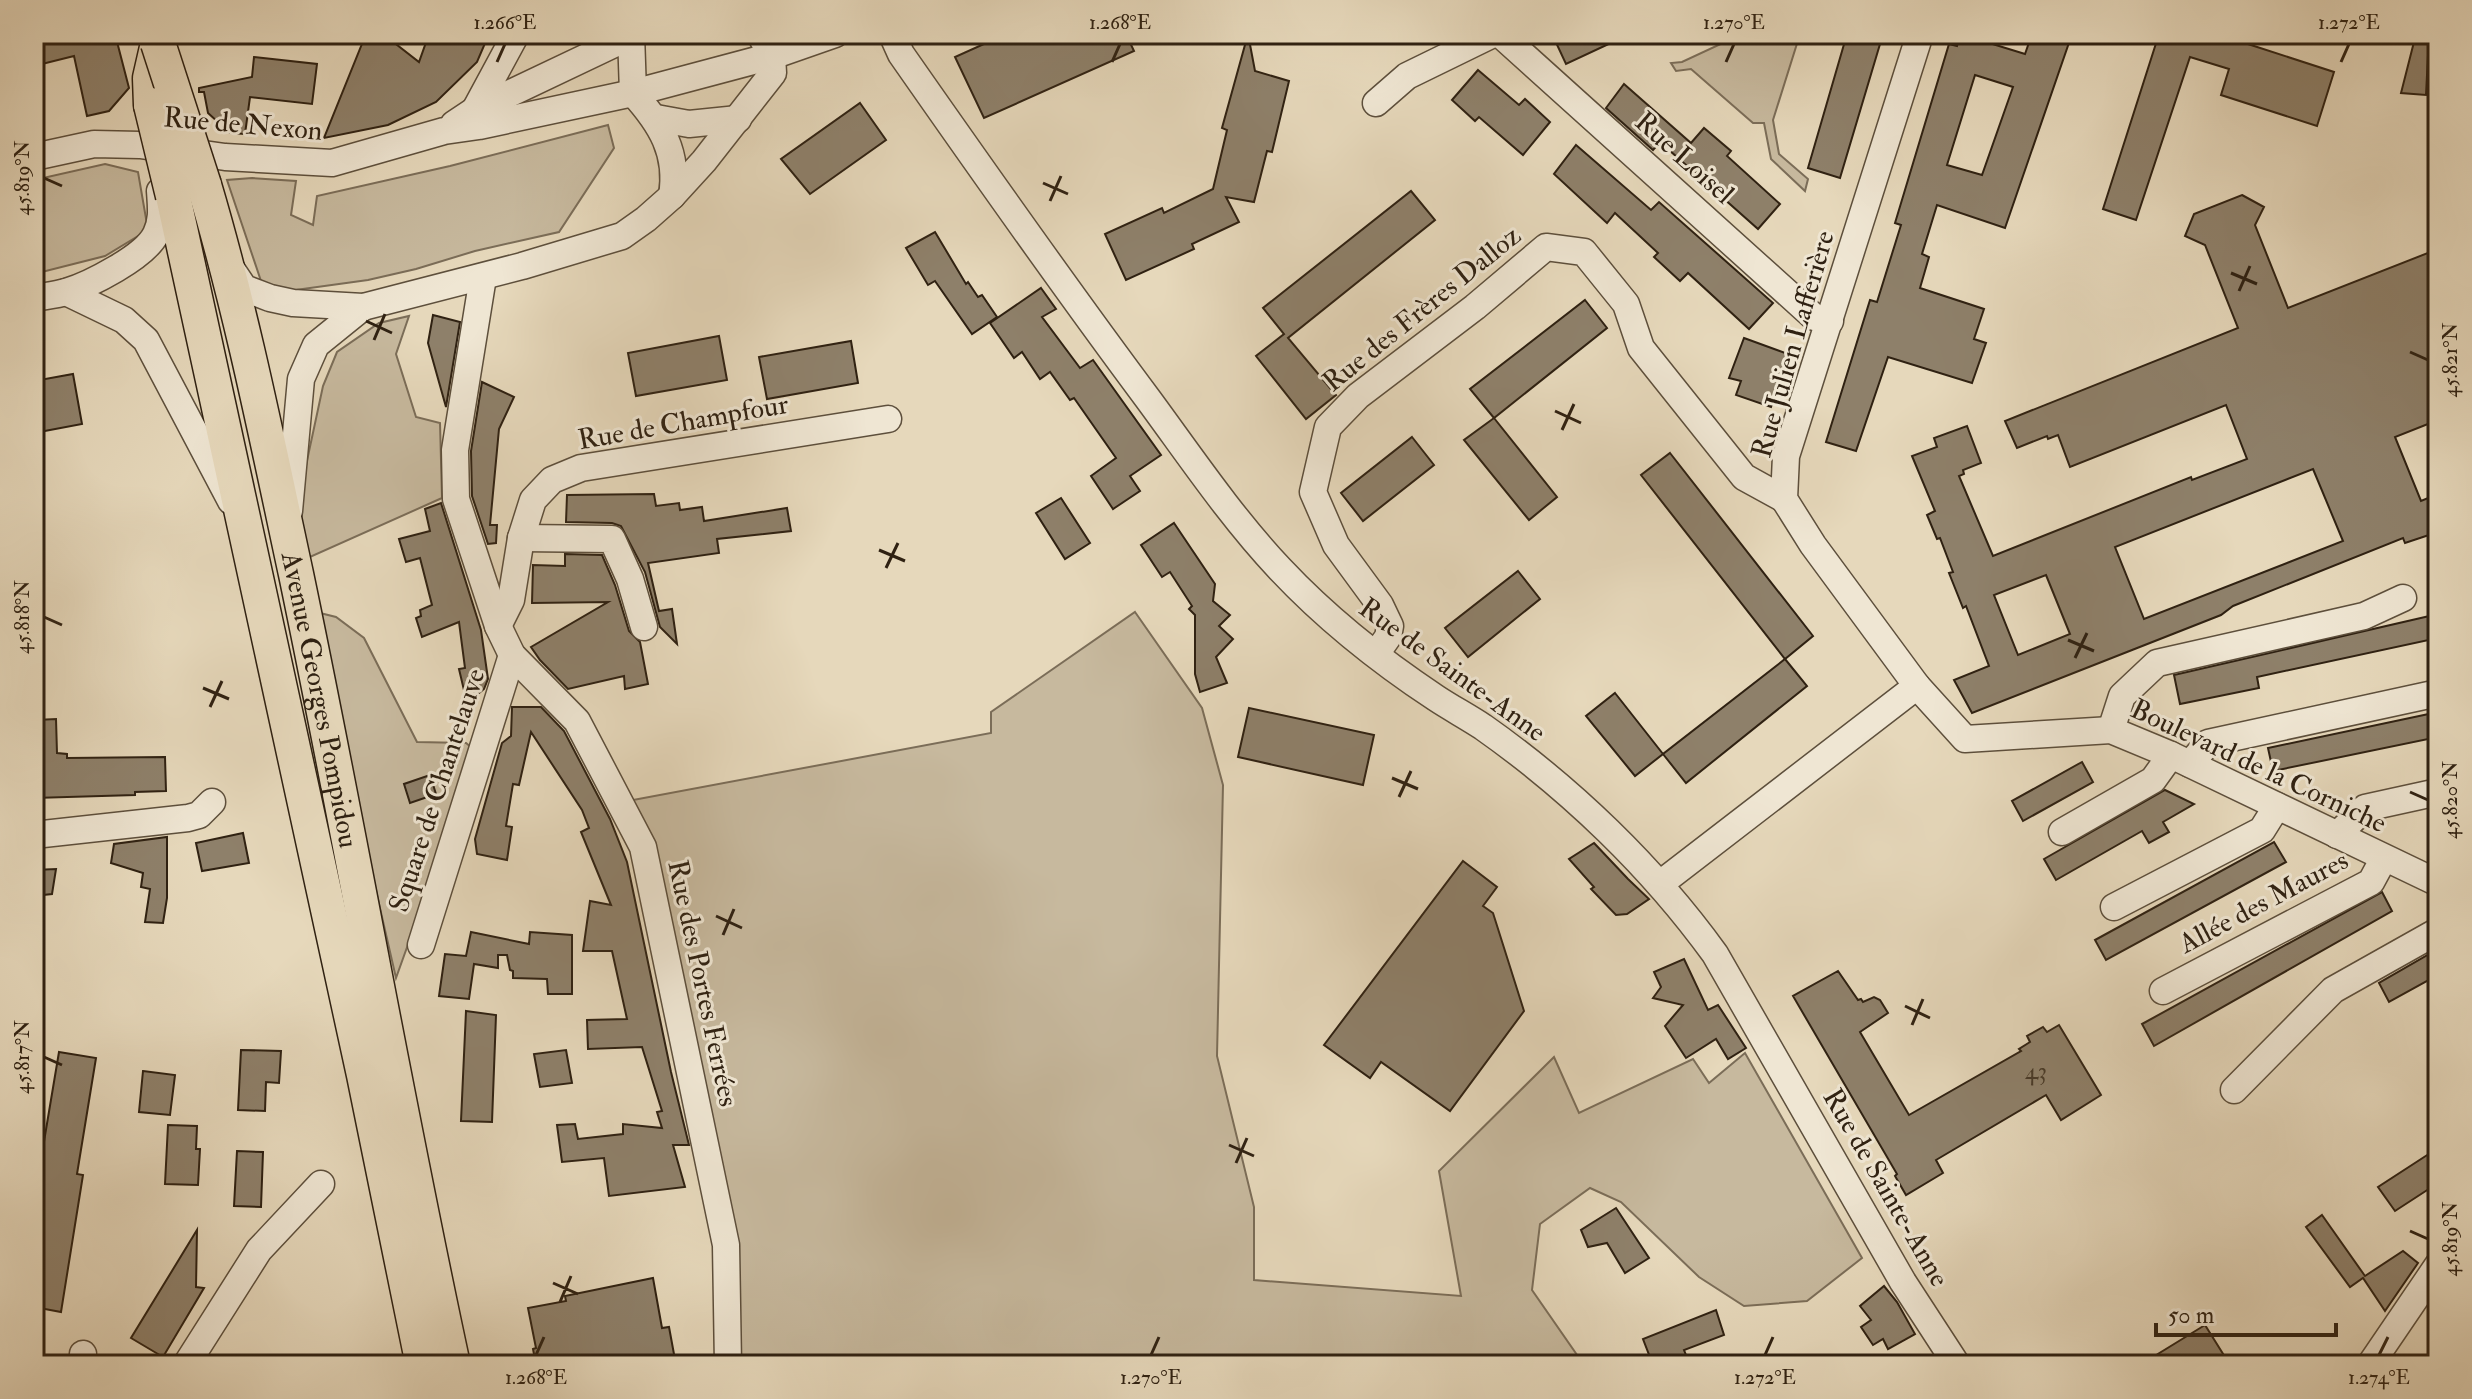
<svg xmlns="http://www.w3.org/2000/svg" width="2472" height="1399" font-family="'IM FELL Double Pica',serif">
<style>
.green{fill:#c7b99e;stroke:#7b6d58;stroke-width:2}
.building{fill:#8e806a;stroke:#2f2112;stroke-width:2;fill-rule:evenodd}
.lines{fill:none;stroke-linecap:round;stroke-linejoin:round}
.minor-casing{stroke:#5d4f3c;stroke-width:29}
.major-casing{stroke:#2f2112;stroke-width:37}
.minor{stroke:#efe6d3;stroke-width:26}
.major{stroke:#e6d8bb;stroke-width:34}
.major-bridge-casing{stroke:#2f2112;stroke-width:37;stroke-linecap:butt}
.major-bridge{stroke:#e6d8bb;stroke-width:34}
.ticks{fill:none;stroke:#2f2112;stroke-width:3}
.labels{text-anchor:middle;stroke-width:6;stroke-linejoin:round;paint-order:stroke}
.number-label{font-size:24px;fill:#473928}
.street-label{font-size:28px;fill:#2f2112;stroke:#efe6d3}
.neatline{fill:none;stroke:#2f2112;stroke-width:3}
.ticks-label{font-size:20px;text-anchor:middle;fill:#2f2112}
</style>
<rect width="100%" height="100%" fill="#e6d8bb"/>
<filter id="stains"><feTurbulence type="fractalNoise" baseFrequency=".0025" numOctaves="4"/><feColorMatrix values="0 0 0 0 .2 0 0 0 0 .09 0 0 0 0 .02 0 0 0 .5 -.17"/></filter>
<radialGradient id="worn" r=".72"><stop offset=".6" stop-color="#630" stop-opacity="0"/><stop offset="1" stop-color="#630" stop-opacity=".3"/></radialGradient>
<g class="green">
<polygon points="1742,34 1800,34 1773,120 1779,154 1808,179 1805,191 1771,159 1764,123 1753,123 1691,69 1676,71 1671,63 1682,62"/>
<polygon points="608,125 614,148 559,232 475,251 416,269 368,280 281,292 262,284 227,180 252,178 296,181 291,215 313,225 317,196 450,166"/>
<polygon points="105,164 138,172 148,230 105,256 34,274 34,180"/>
<polygon points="409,316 396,354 416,417 440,423 442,498 301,561 299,498 323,386 337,352 379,323"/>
<polygon points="316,612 336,617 364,638 417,742 466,743 477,752 396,978 330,690"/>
<polygon points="1135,612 1202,708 1223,785 1217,1056 1254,1207 1254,1280 1461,1296 1439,1171 1554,1057 1579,1113 1693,1059 1709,1083 1745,1053 1862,1258 1807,1301 1744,1306 1699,1277 1621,1202 1590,1188 1540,1224 1532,1290 1584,1365 742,1365 724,1182 654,856 633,800 991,733 991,712"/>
</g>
<g class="building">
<polygon points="34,34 115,34 129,88 109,111 87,116 74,56 34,66"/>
<polygon points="366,34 383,34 419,62 429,34 489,34 477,62 436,102 388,125 324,138"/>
<polygon points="1006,34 1126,34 1134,51 984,118 955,57"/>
<polygon points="1248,34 1255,71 1289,81 1272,152 1267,151 1254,202 1226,197 1239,222 1192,244 1194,249 1126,280 1105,234 1162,208 1164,213 1213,189 1227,130 1222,128"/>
<polygon points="1552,34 1630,34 1566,64"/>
<polygon points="1847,34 1883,34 1840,178 1808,168"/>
<path d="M1960,34L2025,54L2032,34H2072L2005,228L1937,205L1922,254L1929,257L1920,288L1984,309L1974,339L1986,343L1972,383L1888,357L1856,451L1826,442L1870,300L1877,302L1901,225L1895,223L1949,44L1957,46ZM1975,75L2013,87L1982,175L1947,165Z"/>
<polygon points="2159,34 2251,34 2248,44 2334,72 2317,126 2221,95 2229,69 2190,57 2136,220 2103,209"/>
<polygon points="2416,34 2438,34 2438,58 2428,55 2426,95 2401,93"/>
<polygon points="254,57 317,64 312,104 250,97 245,134 230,133 208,113 204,92 199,92 199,88 252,77"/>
<polygon points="1478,70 1519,105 1525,99 1550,122 1523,155 1479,117 1475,121 1452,100"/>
<polygon points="1624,84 1691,143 1704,128 1731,151 1727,156 1780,204 1758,229 1660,142 1653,150 1606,108"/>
<polygon points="860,103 886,140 810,194 781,159"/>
<polygon points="1576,145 1651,210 1659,202 1773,303 1749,329 1688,273 1680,281 1654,257 1658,253 1615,213 1607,223 1554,174"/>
<polygon points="1411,191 1435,220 1288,338 1336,395 1306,419 1256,356 1284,334 1263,308"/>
<path d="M2242,195L2264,207L2255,225L2288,308L2438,249V420L2395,437L2421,501L2438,494V532L2405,543L2403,538L2233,606L2221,615L1972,713L1954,680L1989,666L1966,606L1963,608L1949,573L1953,572L1940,538L1937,539L1927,515L1935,511L1912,456L1937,447L1934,438L1967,426L1981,463L1963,470L1964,474L1959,476L1993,556L2191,477L2192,480L2247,459L2226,405L2070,467L2058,435L2048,439L2047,436L2017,448L2005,421L2238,328L2205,245L2185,236L2194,214ZM2313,469L2343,541L2144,619L2115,547ZM2046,575L2070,634L2018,655L1994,595Z"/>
<polygon points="935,232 966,284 968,282 978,297 982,295 997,317 972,334 935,281 928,285 906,248"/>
<polygon points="1041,288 1056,309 1042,317 1080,368 1093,360 1161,455 1130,476 1140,491 1113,509 1091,476 1116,458 1074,398 1070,400 1050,372 1040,379 1022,352 1014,358 990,323"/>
<polygon points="1585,300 1607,328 1494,418 1470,389"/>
<polygon points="433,315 460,322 446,407 428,343"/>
<polygon points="719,336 727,380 636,396 628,353"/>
<polygon points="1744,338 1788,354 1771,407 1736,395 1741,381 1729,378"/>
<polygon points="851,341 858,383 767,399 759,357"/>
<polygon points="73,374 82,424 34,433 34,381"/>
<polygon points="482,382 514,397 499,429 490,525 497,525 496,543 488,544 472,496 471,451"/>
<polygon points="1494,418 1557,497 1529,520 1464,440"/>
<polygon points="1412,437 1434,465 1363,521 1341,493"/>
<polygon points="1670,453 1813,636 1785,659 1641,475"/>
<polygon points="654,494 656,506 679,503 680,510 702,507 704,521 787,508 791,531 717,539 719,553 648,563 659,611 672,609 677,644 660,627 645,572 621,526 612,523 566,522 567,495"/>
<polygon points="1061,498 1090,543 1065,559 1036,513"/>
<polygon points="441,503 481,630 488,679 484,689 467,703 459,669 465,668 459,622 422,637 416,618 421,616 420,610 432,605 420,558 406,562 399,539 430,531 425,509"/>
<polygon points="1174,523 1215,584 1213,601 1230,615 1219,626 1233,639 1216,657 1227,683 1200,692 1195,674 1195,615 1189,609 1192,606 1170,572 1162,577 1141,545"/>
<polygon points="565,554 602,555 615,585 629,631 640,642 648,684 625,689 624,676 568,689 540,660 531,647 608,602 532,603 533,565 565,566"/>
<polygon points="1518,571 1540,599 1468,657 1445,628"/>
<polygon points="2438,614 2438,638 2257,677 2259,688 2180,704 2174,675"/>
<polygon points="1785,659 1807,686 1686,783 1663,754"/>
<polygon points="1615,693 1663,754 1635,776 1586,716"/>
<polygon points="512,707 541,707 564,731 610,819 627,862 671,1072 689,1145 673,1145 685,1187 609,1196 604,1158 562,1162 557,1125 575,1124 578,1139 623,1134 623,1124 662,1128 657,1112 662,1111 642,1047 588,1049 587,1020 627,1019 612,951 583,951 590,901 611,905 581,832 589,828 582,810 531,732 519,785 513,784 506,826 512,827 507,860 477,854 475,839 502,743 511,736"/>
<polygon points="1249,708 1374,735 1363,785 1238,757"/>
<polygon points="2438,712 2438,737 2273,771 2268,748"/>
<polygon points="56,719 57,753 67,754 67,758 165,757 166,791 135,792 135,795 34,798 36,720"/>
<polygon points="2082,762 2093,782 2023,821 2012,801"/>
<polygon points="430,775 436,794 410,803 404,784"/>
<polygon points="2165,790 2194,804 2163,822 2169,832 2149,843 2142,831 2056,880 2044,859"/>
<polygon points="243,833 249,863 202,871 196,843"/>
<polygon points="167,837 167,898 163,923 145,922 150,889 141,887 143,873 111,863 114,844"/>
<polygon points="2274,842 2286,862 2106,960 2095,940"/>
<polygon points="1594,843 1628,879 1649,899 1627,914 1616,915 1591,889 1594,887 1569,859"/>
<polygon points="1463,861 1497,887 1483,906 1493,913 1524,1011 1450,1111 1381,1062 1370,1078 1324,1045"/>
<polygon points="56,869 52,894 34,896 34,870"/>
<polygon points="2382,892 2392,911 2154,1046 2142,1024"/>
<polygon points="471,932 529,944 530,932 572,935 572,994 548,994 547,979 513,978 513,971 510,970 507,955 498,955 498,968 474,964 469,999 439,996 445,954 466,956"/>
<polygon points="2438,949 2438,975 2389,1002 2379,983"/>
<polygon points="1684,959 1708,1010 1718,1005 1746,1048 1728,1059 1716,1039 1686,1058 1665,1026 1683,1005 1653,998 1661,987 1654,972"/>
<polygon points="1838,971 1858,1000 1861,999 1863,1002 1874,997 1880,1000 1888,1013 1860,1032 1909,1115 2021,1051 2019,1049 2030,1042 2027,1036 2043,1027 2047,1032 2059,1025 2101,1095 2061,1120 2046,1095 1936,1160 1943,1173 1906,1195 1895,1176 1897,1174 1793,996"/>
<polygon points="466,1011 496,1015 492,1122 461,1121"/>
<polygon points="241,1050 281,1051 279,1083 266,1082 265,1111 238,1110"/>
<polygon points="566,1050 572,1083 540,1087 534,1054"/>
<polygon points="59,1052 96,1058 77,1174 83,1175 61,1312 34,1307 34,1201"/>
<polygon points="143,1071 175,1075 170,1115 139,1112"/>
<polygon points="168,1125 197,1126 196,1149 200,1149 198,1185 165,1184"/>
<polygon points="2438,1148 2438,1183 2395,1211 2378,1187"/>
<polygon points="237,1151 263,1152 261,1207 234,1206"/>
<polygon points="1616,1208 1649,1258 1625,1273 1607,1243 1588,1247 1581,1230"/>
<polygon points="2322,1215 2365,1276 2403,1251 2418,1263 2385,1311 2363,1278 2350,1287 2306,1227"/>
<polygon points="197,1230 196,1287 204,1288 163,1357 131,1338"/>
<polygon points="653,1278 662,1328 669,1327 676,1365 536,1365 533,1349 536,1348 528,1308 566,1301 565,1296"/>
<polygon points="1884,1286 1897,1302 1915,1334 1888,1349 1883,1339 1873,1345 1861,1327 1871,1320 1860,1306"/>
<polygon points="1716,1310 1724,1335 1684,1350 1690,1365 1653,1365 1643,1339"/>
<polygon points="2205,1325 2230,1365 2140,1365"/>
</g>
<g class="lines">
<g class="minor-casing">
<g id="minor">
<polyline points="631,34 633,93"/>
<path d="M892,34L901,54C982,170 1063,285 1148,399C1190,456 1231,517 1280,569C1326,618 1380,661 1436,698C1451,708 1468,717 1483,727C1571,789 1652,867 1715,954L1903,1282L1957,1365"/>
<polyline points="1500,34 1814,317 1830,321"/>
<path d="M633,93C661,124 679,153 672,196"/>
<polyline points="1376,103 1407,76 1493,34"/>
<polyline points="475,110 516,34"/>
<polyline points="656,118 689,124 738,119"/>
<polyline points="454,124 475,110 635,34"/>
<polyline points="34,157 94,144 140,145 225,157 332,163 444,131 479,126 633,93 772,56 835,34"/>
<polyline points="228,264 244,288 270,298 293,303 363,307 522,266 622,236 646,219 672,196 704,161 773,73 772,56 760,34"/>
<polyline points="483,277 455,450 456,499 498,626 512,655 577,721 643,847 726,1245 728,1365"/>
<polyline points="66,292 124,320 146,340 231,501"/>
<path d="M34,298C44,296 56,295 66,292C89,285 145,257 156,234C163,220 161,206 160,191"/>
<polyline points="289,511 301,379 316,345 363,307"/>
<polyline points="521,538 612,539 630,579 644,627"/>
<polyline points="498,626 511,600 521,538 533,500 552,480 581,468 888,419"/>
<polyline points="1376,654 1388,637 1390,626 1380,605 1336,545 1313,492 1328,427 1358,396 1475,307 1546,247 1584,252 1626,304 1641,348 1744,477 1784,499"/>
<polyline points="1917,686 1813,545 1784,499 1786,456 1920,34"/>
<polyline points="2111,730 2122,696 2157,663 2364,616 2403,598"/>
<polyline points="2190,764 2208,743 2438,693"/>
<polyline points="2062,832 2153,780 2171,755"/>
<polyline points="34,835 188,818 199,815 212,802"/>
<polyline points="2337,835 2365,808 2438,792"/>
<polyline points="1660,884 1917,686 1965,739 2111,730 2171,755 2438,883"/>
<polyline points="2114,907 2262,830 2277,806"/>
<polyline points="421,945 512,655"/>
<polyline points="2163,991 2371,882 2384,858"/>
<polyline points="2234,1090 2333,990 2438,931"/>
<polyline points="82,1365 83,1354"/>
<polyline points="186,1365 259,1250 321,1184"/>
<polyline points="2370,1365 2438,1265"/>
</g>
</g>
<g class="major-casing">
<g id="major">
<polyline points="151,105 150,78 158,43 155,34"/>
<path id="s1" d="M204,185C242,313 268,444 296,574C351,837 396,1102 453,1365"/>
<polyline points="173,196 364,1075 423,1365"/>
</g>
</g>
<use href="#minor" class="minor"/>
<use href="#major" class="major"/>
<g class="major-bridge-casing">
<g id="major-bridge">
<polyline points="158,43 204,185"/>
<polyline points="151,105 173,196"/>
</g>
</g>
<use href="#major-bridge" class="major-bridge"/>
</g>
<path class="ticks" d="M497,62L505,44M1112,62L1120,44M1726,62L1734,44M2341,62L2349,44M44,178L62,186M1043,183L1068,194M1050,201L1061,176M2231,273L2257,284M2239,291L2250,266M366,321L392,333M374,340L385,314M2410,352L2428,360M1555,411L1581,423M1562,430L1574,404M879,550L905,561M886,568L898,543M44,617L62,625M2068,640L2094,651M2075,658L2087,633M203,688L229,699M210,707L222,681M1392,778L1418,789M2410,792L2428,800M1399,797L1411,771M716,916L742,928M723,935L734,909M1905,1006L1930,1018M1912,1025L1923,999M44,1057L62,1065M1229,1145L1254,1156M1236,1163L1247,1138M2410,1231L2428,1239M553,1283L578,1294M560,1302L571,1276M536,1355L544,1337M1151,1355L1159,1337M1765,1355L1773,1337M2379,1355L2388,1337"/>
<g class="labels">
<g class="number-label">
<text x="2036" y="1079">43</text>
</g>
<g class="street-label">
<text transform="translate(243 123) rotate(5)" y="10">Rue de Nexon</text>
<text transform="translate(1685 157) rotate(42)" y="10">Rue Loisel</text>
<text transform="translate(1421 308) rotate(-39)" y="10">Rue des Frères Dalloz</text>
<text transform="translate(1792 344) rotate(-74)" y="10">Rue Julien Lafferière</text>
<text transform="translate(683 421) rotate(-10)" y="10">Rue de Champfour</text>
<text transform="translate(1453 669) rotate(36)" y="10">Rue de Sainte-Anne</text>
<text dy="10" stroke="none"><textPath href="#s1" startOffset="528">Avenue Georges Pompidou</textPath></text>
<text transform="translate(2259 765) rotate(25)" y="10">Boulevard de la Corniche</text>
<text transform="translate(436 790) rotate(-72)" y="10">Square de Chantelauve</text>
<text transform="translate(2263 901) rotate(-28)" y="10">Allée des Maures</text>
<text transform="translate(704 983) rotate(78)" y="10">Rue des Portes Ferrées</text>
<text transform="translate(1887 1187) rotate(60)" y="10">Rue de Sainte-Anne</text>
</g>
</g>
<rect width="2472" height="1399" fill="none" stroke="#e6d8bb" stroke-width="88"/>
<path d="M2156 1323v12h180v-12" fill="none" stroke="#2f2112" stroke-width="4"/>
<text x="2168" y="1323" font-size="24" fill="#2f2112" stroke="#efe6d3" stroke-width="6" paint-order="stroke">50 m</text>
<rect x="44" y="44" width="2384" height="1311" class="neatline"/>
<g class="ticks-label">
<text x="505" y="29">1.266°E</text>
<text x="1120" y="29">1.268°E</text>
<text x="1734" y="29">1.270°E</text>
<text x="2349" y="29">1.272°E</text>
<text transform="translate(22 178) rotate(-90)" y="7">45.819°N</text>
<text transform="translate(2450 360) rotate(-90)" y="7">45.821°N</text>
<text transform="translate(22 617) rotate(-90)" y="7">45.818°N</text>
<text transform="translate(2450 800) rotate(-90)" y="7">45.820°N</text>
<text transform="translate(22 1057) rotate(-90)" y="7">45.817°N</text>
<text transform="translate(2450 1239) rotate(-90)" y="7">45.819°N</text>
<text x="536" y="1384">1.268°E</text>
<text x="1151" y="1384">1.270°E</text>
<text x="1765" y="1384">1.272°E</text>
<text x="2379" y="1384">1.274°E</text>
</g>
<rect width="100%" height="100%" filter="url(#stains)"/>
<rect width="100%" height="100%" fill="url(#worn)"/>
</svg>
